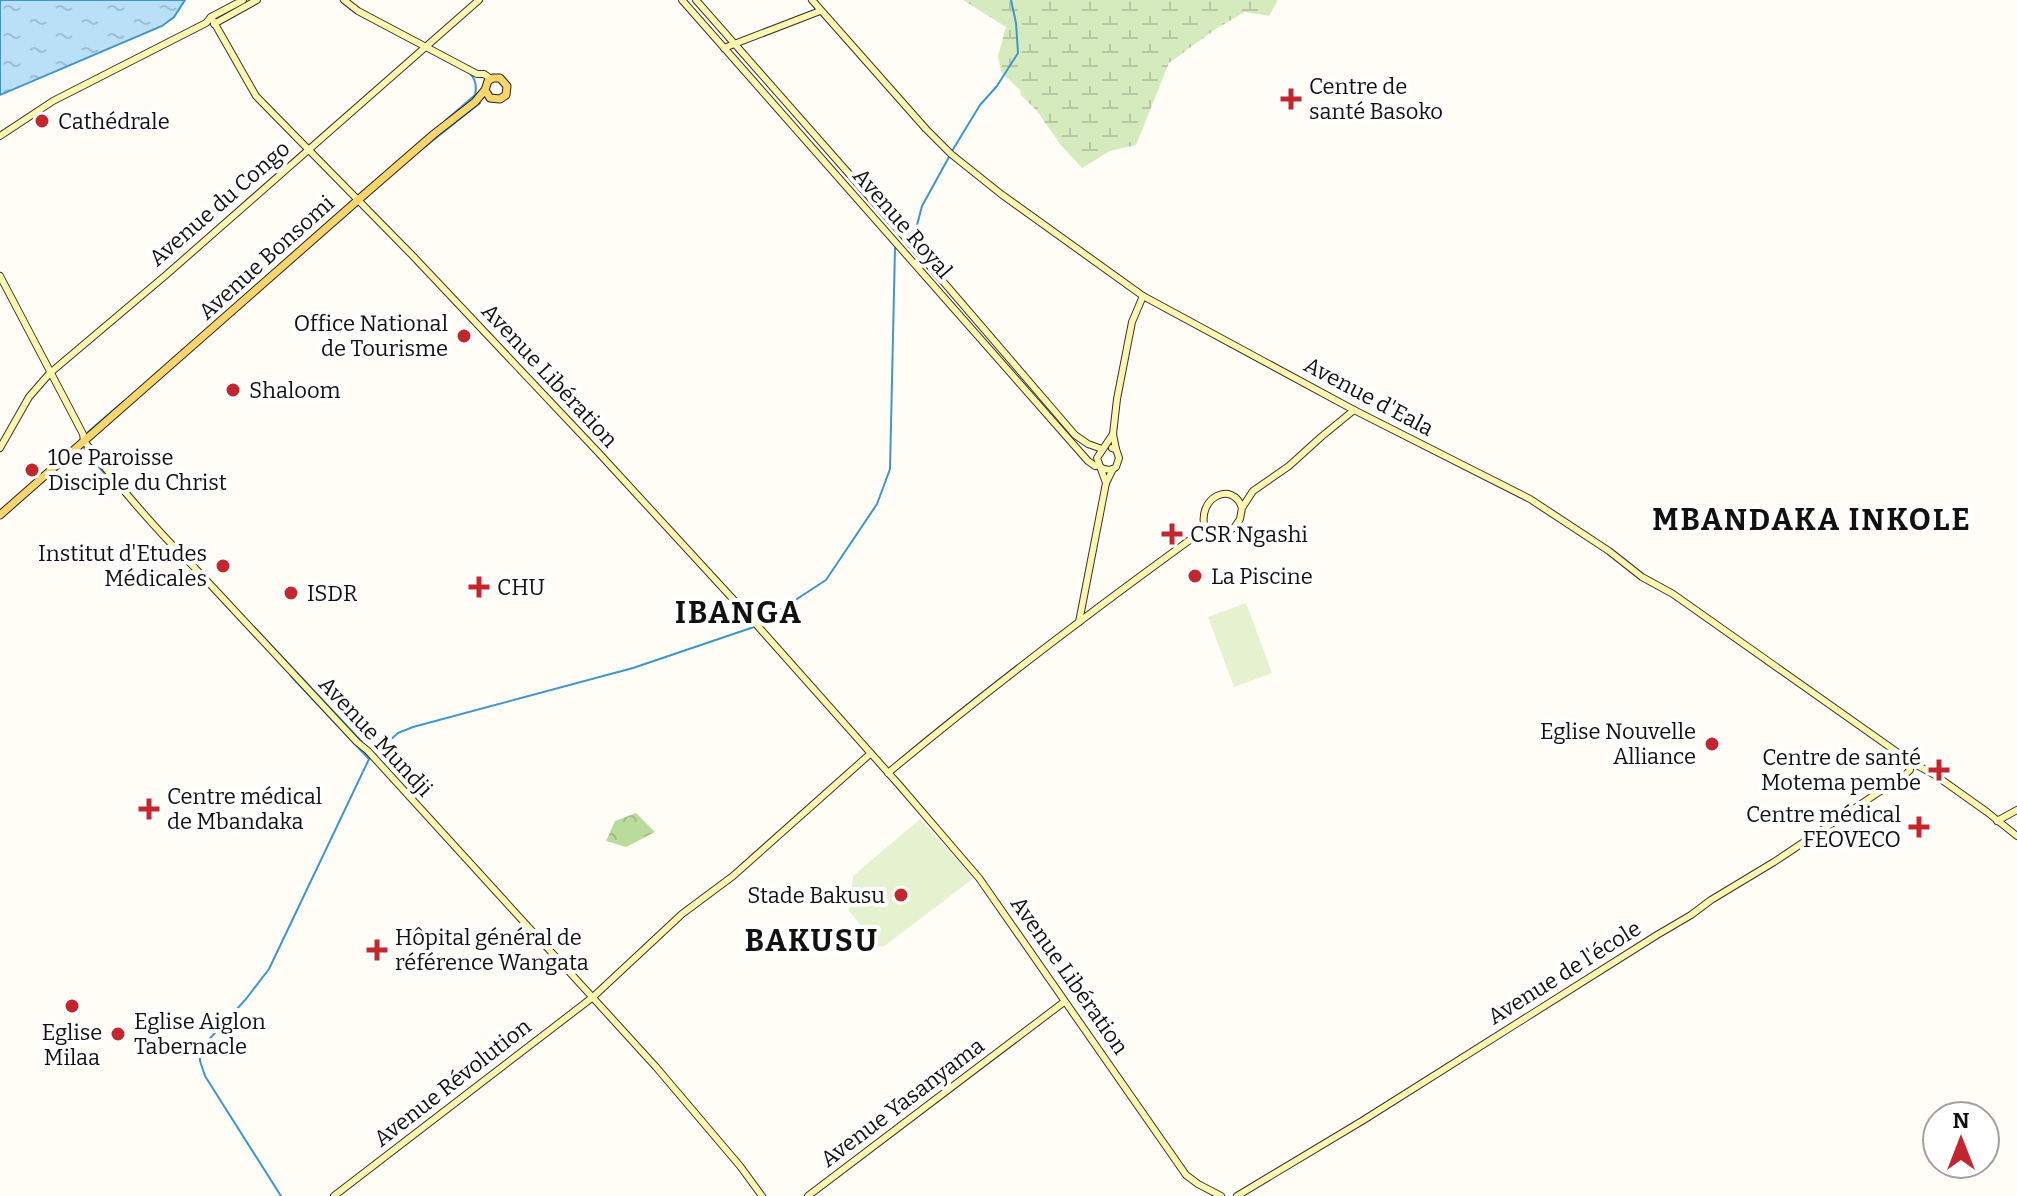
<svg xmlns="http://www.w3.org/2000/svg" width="2017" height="1196" font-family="Bitter,serif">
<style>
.forest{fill:url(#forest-crowns)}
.wetland{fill:url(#wetland-marsh)}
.pitch{fill:#e6f2cf}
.water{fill:url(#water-ripples);stroke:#3f96cf;stroke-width:2}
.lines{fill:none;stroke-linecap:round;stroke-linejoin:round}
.stream{stroke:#3f96cf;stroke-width:2}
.secondary-casing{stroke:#333;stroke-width:8}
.primary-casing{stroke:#222;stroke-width:9}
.secondary{stroke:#fff6b0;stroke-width:6}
.primary{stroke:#f9d66b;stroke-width:7}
.poi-dot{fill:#c4262e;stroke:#fff;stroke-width:3}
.labels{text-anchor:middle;stroke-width:8;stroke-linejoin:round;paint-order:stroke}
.poi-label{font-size:22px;fill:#111;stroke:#fff;text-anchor:start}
.street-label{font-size:22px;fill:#111;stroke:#fff}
.district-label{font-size:30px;font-weight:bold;letter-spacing:2px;fill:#111;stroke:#fff}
</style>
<defs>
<pattern id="forest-crowns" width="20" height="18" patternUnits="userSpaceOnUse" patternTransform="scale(2)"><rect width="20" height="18" fill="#b9dc9c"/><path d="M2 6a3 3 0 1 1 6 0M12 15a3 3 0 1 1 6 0" fill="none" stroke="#9ebc85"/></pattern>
<pattern id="wetland-marsh" width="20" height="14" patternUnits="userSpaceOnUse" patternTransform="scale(2)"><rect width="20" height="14" fill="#d5ebbd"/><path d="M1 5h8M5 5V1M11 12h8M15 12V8" fill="none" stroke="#b6c8a1"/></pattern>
<pattern id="water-ripples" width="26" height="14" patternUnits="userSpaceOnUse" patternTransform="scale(2)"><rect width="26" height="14" fill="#b9e0f7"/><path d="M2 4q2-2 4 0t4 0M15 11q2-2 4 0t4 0" fill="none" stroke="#9ebfd3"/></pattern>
</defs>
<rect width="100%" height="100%" fill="#fffdf5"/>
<polygon class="forest" points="636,813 655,832 626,847 606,841 615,821"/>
<polygon class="wetland" points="963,0 1278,0 1269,16 1245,12 1217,28 1169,63 1136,145 1110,151 1082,168 1060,144 1037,111 1021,95 1020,90 1001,72 998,56 1006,27"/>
<g class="pitch">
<polygon points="1246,603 1272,673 1234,687 1208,617"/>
<polygon points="920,819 974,878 883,947 878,946 849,911 853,876"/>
</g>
<polygon class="water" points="0,0 185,0 174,17 162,26 0,95"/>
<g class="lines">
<g class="stream">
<path d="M445,121L475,95C477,86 476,78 468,72"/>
<polyline points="422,149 480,103"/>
<polyline points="952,151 980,105 997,86 1018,53 1016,23 1011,0"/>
<polyline points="349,212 369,195"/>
<polyline points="908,235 916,229 922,206 949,157"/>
<polyline points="88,432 124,401"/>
<polyline points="84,448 97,465 118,488"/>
<polyline points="195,572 251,632"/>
<polyline points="760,623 826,580 877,504 890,469 895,248"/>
<polyline points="254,627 362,742"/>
<polyline points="290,675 368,758"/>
<polyline points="281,1196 205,1076 200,1061 200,1053 203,1046 246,999 269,969 369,759 398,733 413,727 633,668 754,627"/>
</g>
<g class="secondary-casing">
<g id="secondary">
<polyline points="344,0 358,11 477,74 484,74 491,79"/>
<polyline points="682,0 1088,461 1095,466 1099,465"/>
<polyline points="696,0 910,243 1075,435 1088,444 1102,449"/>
<polyline points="812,0 926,129 951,154 1001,194 1143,296 1354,410 1530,499 1609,551 1642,577 1673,594 1911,762 1935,775 1987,812 2017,836"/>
<polyline points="211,17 256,96 411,254 596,450 755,623 900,786 979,878 1186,1175 1198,1184 1221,1196"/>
<polyline points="214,24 257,0"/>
<polyline points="724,48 820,11"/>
<polyline points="0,136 53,101 206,23 211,17 243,0"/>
<path d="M0,276L83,434L84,441C118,485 154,528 194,567L357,742L368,751L656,1067L740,1166L762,1196"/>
<polyline points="0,448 29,397 50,373 166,275 479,0"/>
<polyline points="1116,449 1113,434 1117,399 1132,322 1143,296"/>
<path d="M1100,467C1104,470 1112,471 1116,467L1119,458L1116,449L1112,448"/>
<polyline points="1106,483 1097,458 1113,434"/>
<path d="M1242,508C1233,480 1196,497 1205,529L1210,532L1221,533L1234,528L1240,519L1242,508L1253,491L1289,466L1321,437L1354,410"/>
<polyline points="1079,622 1106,483 1113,469"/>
<path d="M888,773C990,688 1097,607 1205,529"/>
<polyline points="1997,821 2017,810"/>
<polyline points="334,1196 593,997 682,914 733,876 870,754"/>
<polyline points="808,1196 1064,1002"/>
<polyline points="1237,1196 1362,1121 1657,935 1691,915 1711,900 1774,862 1906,774 1910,770 1911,762"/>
</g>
</g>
<g class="primary-casing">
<polyline id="primary" points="0,515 358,200 434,134 475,102 485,90 488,81 493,78 500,78 507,86 506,95 500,99 490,98 485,90"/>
</g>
<use href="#secondary" class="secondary"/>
<use href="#primary" class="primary"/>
</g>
<g class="poi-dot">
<path d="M1287 87h8v8h8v8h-8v8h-8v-8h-8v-8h8z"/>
<circle cx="42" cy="121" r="8"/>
<circle cx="464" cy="336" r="8"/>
<circle cx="233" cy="390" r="8"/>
<circle cx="32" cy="470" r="8"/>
<path d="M1168 522h8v8h8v8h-8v8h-8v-8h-8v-8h8z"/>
<circle cx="223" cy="566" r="8"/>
<circle cx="1195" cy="576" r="8"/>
<path d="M475 575h8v8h8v8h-8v8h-8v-8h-8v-8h8z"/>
<circle cx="291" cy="593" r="8"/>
<circle cx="1712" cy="744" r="8"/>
<path d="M1935 758h8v8h8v8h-8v8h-8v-8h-8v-8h8z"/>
<path d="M145 797h8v8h8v8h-8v8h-8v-8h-8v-8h8z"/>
<path d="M1915 815h8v8h8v8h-8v8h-8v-8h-8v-8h8z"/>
<circle cx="901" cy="895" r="8"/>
<path d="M373 938h8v8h8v8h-8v8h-8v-8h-8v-8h8z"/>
<circle cx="72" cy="1006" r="8"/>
<circle cx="118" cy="1034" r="8"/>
</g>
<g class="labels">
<g class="poi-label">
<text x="1309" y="94">Centre de<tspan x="1309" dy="25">santé Basoko</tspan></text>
<text x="58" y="129">Cathédrale</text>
<text x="448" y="331" text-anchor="end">Office National<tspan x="448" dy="25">de Tourisme</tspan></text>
<text x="249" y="398">Shaloom</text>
<text x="48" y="465">10e Paroisse<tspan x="48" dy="25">Disciple du Christ</tspan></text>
<text x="1190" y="542">CSR Ngashi</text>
<text x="207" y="561" text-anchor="end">Institut d'Etudes<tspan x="207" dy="25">Médicales</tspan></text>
<text x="1211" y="584">La Piscine</text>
<text x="497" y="595">CHU</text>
<text x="307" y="601">ISDR</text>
<text x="1696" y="739" text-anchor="end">Eglise Nouvelle<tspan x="1696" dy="25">Alliance</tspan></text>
<text x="1921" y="765" text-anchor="end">Centre de santé<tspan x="1921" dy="25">Motema pembe</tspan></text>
<text x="167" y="804">Centre médical<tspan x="167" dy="25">de Mbandaka</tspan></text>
<text x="1901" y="822" text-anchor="end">Centre médical<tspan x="1901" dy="25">FEOVECO</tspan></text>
<text x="885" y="903" text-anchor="end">Stade Bakusu</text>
<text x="395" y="945">Hôpital général de<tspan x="395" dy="25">référence Wangata</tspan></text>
<text x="134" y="1029">Eglise Aiglon<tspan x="134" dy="25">Tabernacle</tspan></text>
<text x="72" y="1040" text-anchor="middle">Eglise<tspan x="72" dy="25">Milaa</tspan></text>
</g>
<g class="street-label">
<text transform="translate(219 203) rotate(-41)" y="8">Avenue du Congo</text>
<text transform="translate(903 223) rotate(49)" y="8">Avenue Royal</text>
<text transform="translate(266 257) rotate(-42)" y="8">Avenue Bonsomi</text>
<text transform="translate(550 375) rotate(47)" y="8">Avenue Libération</text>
<text transform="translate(1369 396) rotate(28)" y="8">Avenue d'Eala</text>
<text transform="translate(376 736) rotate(47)" y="8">Avenue Mundji</text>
<text transform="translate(1564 972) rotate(-32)" y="8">Avenue de l'école</text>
<text transform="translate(1070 975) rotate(55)" y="8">Avenue Libération</text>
<text transform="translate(452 1082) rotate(-38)" y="8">Avenue Révolution</text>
<text transform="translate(902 1102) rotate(-37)" y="8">Avenue Yasanyama</text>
</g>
<g class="district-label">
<text x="1812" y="530">MBANDAKA INKOLE</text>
<text x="739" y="623">IBANGA</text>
<text x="812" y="951">BAKUSU</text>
</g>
</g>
<g transform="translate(1961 1140)"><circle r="38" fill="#ffffff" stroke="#a0a0a0" stroke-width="2"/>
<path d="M0-6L14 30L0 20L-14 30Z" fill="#c4262e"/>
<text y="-12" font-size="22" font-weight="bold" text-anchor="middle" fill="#111111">N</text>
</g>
</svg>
